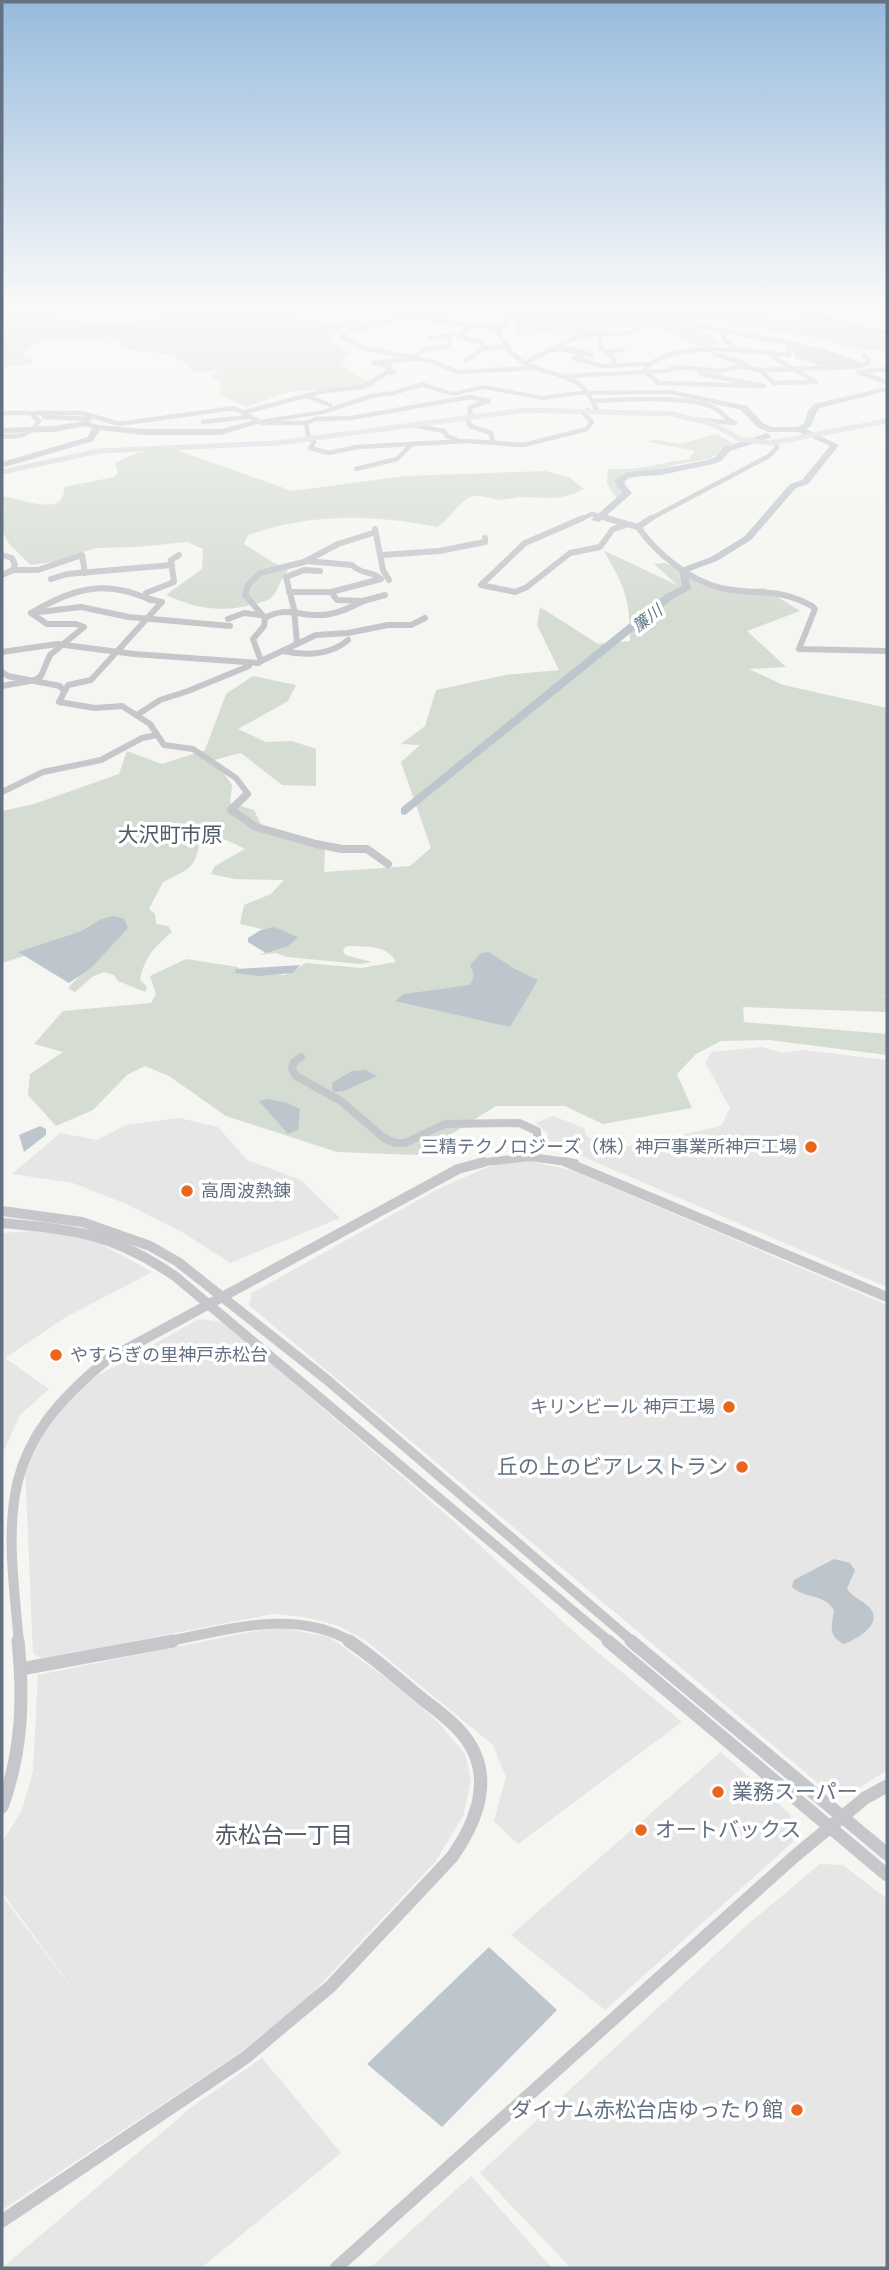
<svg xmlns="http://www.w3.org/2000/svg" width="889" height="2270" font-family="Poppins,'Noto Sans JP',sans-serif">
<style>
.built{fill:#e5e6e5}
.green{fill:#d5dcd2}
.water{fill:#bdc6cd}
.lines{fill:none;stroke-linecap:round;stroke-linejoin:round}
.river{fill:#bdc6cd;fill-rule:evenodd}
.minor-far4{stroke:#c5c7cb;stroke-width:4.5}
.minor-far3{stroke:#c5c7cb;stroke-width:6}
.minor-far2{stroke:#c5c7cb;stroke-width:8}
.minor-far1{stroke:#c5c7cb;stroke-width:10}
.minor{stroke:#c5c7cb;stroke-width:13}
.major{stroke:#d4d8dc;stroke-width:5}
.poi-dot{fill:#e8661e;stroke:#fff;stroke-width:2.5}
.labels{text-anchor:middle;stroke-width:7;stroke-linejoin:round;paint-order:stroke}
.far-water-label{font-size:16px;font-style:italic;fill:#637a87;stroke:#fff}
.poi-label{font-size:18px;fill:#637183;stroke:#fff;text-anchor:end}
.quarter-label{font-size:21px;fill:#515b68;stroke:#fff}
.near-poi-label{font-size:21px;fill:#637183;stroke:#fff;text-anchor:end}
.near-neighbourhood-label{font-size:23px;fill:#515b68;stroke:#fff}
</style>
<rect width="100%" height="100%" fill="#f5f5f1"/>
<g class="built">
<polygon points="762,1047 782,1053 803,1050 887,1060 887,1287 570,1151 547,1149 548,1134 536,1123 553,1116 584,1128 587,1137 621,1148 721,1126 730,1108 705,1062 712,1052"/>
<polygon points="179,1118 218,1127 247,1160 301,1180 340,1218 230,1263 184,1233 129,1205 73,1183 12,1174 60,1133 97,1140 126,1125"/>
<polygon points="530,1161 574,1171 887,1305 887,1770 856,1790 824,1788 249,1305 252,1293 438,1189 488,1167 506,1162"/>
<polygon points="33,1231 92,1239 152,1272 66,1317 5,1358 49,1389 20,1415 2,1454 2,1233"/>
<polygon points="199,1319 223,1322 452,1520 583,1640 682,1722 518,1844 494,1821 506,1777 493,1745 365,1640 339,1626 305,1617 273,1614 42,1659 33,1653 25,1466 41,1429 69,1396 99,1375"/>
<polygon points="282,1628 329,1637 393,1683 436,1720 465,1754 471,1780 463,1816 435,1862 307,1999 238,2054 2,2210 2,1896 86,2007 2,1892 2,1842 22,1810 33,1772 38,1675 255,1631"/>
<polygon points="721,1752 790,1814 793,1842 605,2010 511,1935"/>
<polygon points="820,1864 843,1865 887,1899 887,2268 571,2268 480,2173 746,1926"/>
<polygon points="262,2058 341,2153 201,2268 2,2268 193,2106"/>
<polygon points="471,2176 552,2268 370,2268"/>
</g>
<g class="green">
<path d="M2,306H75L56,316L57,319L86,323L137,322L183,306H345L304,313L298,320L333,323L372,320L425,306H536L539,310L583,312L621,306H651L706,313L707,306H731L730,308L740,311L827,319L887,337V351L849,348L821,339L709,320L691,322L697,329L718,341L712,347C696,349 685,338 671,332C646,321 620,324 594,327L597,333L588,336L544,333L513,337L516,324L514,319L477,315L454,319L406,316L336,331L329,340L350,353L342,362L347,371L377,385L289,392L246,407L219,394L221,383L212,376L221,370L193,372C178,346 147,356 122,347L121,343L125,341L115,337L41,340L23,352L24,357L33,361L30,364L2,367Z"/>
<path d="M716,434L733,443L709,459L678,464L627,479L618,500L607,484L608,469C636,471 661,463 689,459L695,451L644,441L658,440L680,444Z"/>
<path d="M174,449L292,491L405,476L545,471L569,477L584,489C560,502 547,497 521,497C514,497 507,500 500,500C490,499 477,493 468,498C455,507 450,519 437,527C374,514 310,513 248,535L244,544L274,563L286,567L288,571C279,580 279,591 271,598C265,602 257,603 250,605C220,613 195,608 166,595L202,569L203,549L187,542L137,547L96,548L53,562L31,565C0,536 2,541 2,496C19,498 66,519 64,487L114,477L118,473L115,463C138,451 149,450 174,449Z"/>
<path d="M603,550L677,585L654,564L665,563L726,591L764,588L800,611L747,631L786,667L749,669L783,685L887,708V996L880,997H887V1012L743,1007L744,1022L887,1034V1055L769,1040L721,1041L696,1054L677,1074L692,1108L603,1124L565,1106H496L418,1155L337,1152L226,1116L169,1076L145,1066L127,1075L93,1110L56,1126L28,1095L30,1074L63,1052L34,1044L63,1011L151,1003L156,994L150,976L186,959L238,967L239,972L285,975L306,963L361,968L396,962C387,944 364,947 347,946L343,949L345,955L372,962L360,964L287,957L276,953L259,955L290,941L270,931L240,924L244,905L271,894L284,880L235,879L211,874L215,866L245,849C230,841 218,834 200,841C195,871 187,869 163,882L149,909L155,914L156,924L168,926L172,932C155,946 144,958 140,980L147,987L145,992L118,981L114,975L104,972L92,977L75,992L68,988L119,936L62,944L2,963V811L34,804L119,774L127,751L162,764L205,750L226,694L253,676L296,685L288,701L238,729L266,742L292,741L316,749V786L282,785L241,753L214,760L232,785L230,803L254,810L263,829L325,850L324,872L410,866L431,848L401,762L420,745L401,744L425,726L436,690L506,675L559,670L537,625L540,607L598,644L630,641C630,599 625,586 603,550Z"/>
</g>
<g class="water">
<polygon points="798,347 818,347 865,364 822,366 796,358 793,350"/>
<polygon points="114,916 124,919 128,928 91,968 69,983 18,952 82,931 101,919"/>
<polygon points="274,927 298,937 288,946 266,953 248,942 248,938 261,930"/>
<polygon points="489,952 515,969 538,980 510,1027 395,1001 404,994 470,985 474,976 470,965 481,953"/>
<polygon points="300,965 293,973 259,976 235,973 236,969"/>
<polygon points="365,1070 377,1076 344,1091 333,1092 332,1083 352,1071"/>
<polygon points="268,1099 287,1103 300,1109 298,1130 288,1134 259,1101"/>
<polygon points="40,1126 46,1129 46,1135 24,1152 19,1135"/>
<path d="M834,1559L850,1563L855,1570L847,1589C853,1598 861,1599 868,1606C886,1623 857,1639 844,1644C827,1636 832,1625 834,1610C823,1593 805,1599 792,1587L794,1580Z"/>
<polygon points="489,1947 557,2010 442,2127 367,2064"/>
</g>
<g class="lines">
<g class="river">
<path d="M422,382L453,392L483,385L543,396L578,391L670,390L747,406L763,423L772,427H797L804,424L808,411L814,404L887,387V391L820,408C813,415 815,425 806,429L839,445L808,484L796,488L751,540L717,561L687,572L691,589L674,598L405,815L401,814V808L666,594L682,586L679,569L711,557L745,536L790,484L802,480L830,446L799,432H768L757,427L741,410L670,394L578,395L543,400L483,389L453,396L422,387L394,395L373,398L324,414L253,425L221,435H144L100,430L93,441L5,467L2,466V462L88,437L92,428L85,426L54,432L2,433V428L54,426L86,421L98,425L144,429H221L252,421L323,410L369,394L393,391Z"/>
<polygon points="767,433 771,436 770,438 730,451 721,461 713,464 661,475 630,477 623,482 632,493 630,495 599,522 591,520 622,493 614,481 628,472 661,469 708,460 715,457 724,447"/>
</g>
<g class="minor-far4">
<polyline points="765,306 826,317 867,330 887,333"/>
<polyline points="502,329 407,317 349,331 341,336 364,348 430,361 458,372 537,368"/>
<polyline points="723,331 724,339 736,349"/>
<polyline points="429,338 451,336"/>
<polyline points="484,348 509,347"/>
<polygon points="568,348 592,355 560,349"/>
<polyline points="553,350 560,349"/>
<polyline points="605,352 623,350"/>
<polyline points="584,354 574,358 602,366 648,364"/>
<polyline points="714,354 747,364"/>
<polyline points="466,361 484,348 483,343 459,337 473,326"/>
<polyline points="380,362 412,359 426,349 447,346 450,341 448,336"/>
<polyline points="525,363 572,339 604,331"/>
<polyline points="615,365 612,356 601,348 600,335 629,333 637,329"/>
<polyline points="887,369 858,372 887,382"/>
<path d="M645,370C666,339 756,351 789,355V349L805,346L696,326L655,313"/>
<polyline points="760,370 854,367 868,364 868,359 863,355"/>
<polyline points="645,371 658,383 764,386 702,374 696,368"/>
<polyline points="568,376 665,371 678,367 720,371 741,366 760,370 774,383 816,382 772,356"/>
<polyline points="307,396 330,405"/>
<path d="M593,401C622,400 695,394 718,410C725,415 726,420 735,423L699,420"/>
<path d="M597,411C581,369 556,380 523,362C512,356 505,343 498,333L509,319L543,311L616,317L652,314L681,306"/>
<polyline points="245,412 324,391 364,387 386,373 394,372 387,369 390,366 374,363"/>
<polyline points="2,413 82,413 119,424 234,408 262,423 306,423 309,439 314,442 310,448 329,453 357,447 467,441 523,445 587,429 592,422 585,415 588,410"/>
<polyline points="44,417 90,419"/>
<polyline points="467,417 470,426 491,433 493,442"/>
<polyline points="203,422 248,417"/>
<polyline points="306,423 316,419 351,418 470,397 489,401 470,407 470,414 473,416"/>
<polyline points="413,425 444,431 447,436 459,441"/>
<path d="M2,436C18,437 31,436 39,421L31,414"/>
<polyline points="356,469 397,459 412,444"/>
<polyline points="579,520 592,514 612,520"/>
<polyline points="648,520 769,456 777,448 776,443"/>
</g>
<g class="minor-far3">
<polyline points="583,518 525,543 481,585 515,592 527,587 570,553 600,547 613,529 626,525"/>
<polyline points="606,518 638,527 651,518"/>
<path d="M638,527C656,553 690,581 721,588C758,596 774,586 812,606L815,609L799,649L887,651"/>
<polyline points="375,529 383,570 389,580"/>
<polyline points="2,555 12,558 15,565 13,570"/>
<polyline points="382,555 439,551 485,542 485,538"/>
<path d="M306,561L352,565C362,575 373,571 381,579L331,592"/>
<polyline points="2,575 13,570 38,570 82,555 85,573"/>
<polyline points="51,579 67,574 172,565"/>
<polyline points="150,600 145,597 146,593 174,582 171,560 179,555"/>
<polyline points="363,601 385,595"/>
<polyline points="39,612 81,607 129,617 230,626"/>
<path d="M31,613C60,596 91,582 125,591C138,594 149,600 162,602L91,680L68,685L59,702L95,708L122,706L150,724L164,745L193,749L236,778L248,794L242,798"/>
<polyline points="265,618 245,595 248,585 260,573 304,562 338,544 376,532"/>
<polyline points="228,619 244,613 260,615"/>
<polyline points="297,644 316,635 348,633 388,625 411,625 425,618"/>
<path d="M283,651C306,656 329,656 348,640"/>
<polyline points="2,652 57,644 134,654 258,663"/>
<polyline points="261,661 297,644 294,609 286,577 304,570 320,571"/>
<path d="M258,663L261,661L253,639L264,626L265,618C284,606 300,616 320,615C335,615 350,608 363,601L337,600L331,592H289"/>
<polyline points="2,672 8,676 60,686 63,690"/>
<polyline points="2,686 35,680 41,676 50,655 84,627 76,624 47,624 31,613"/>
<polyline points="137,715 160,700 188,691 249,666"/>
<polyline points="2,792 43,772 101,760 142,738 157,735"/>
</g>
<g class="minor-far2">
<polyline points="245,796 231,810 256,827 316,844 342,849 367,849 388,864"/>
<polyline points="301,1057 294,1062 292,1069 296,1076 341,1101 384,1138 395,1143 405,1143 445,1124 519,1123 537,1131 537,1156"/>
<polyline points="477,1163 530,1157 575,1163"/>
</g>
<g class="minor-far1">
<polyline points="566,1162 887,1297"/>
<polyline points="2,1211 82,1222 150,1246 178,1262 326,1379 633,1642"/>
<path d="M2,1223C76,1230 113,1233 176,1277L610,1642"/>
<path d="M19,1642C5,1503 0,1447 108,1359L458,1169L484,1162"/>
<path d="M164,1642C225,1631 294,1607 352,1642"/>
</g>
<g class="minor">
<polyline points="608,1641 887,1875"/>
<polyline points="631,1641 887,1854"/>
<polyline points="21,1669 173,1641"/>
<path d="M2,1807C22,1752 24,1699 18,1641"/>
<path d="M2,2221L245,2058L331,1986L452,1857C480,1817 496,1770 459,1730C448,1718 434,1708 421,1698C398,1679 375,1658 349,1641"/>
<polyline points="336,2268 795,1856 865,1798 887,1786"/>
</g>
<polyline class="major" points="2,472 99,451 277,443 526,410 672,414 713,424 740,439 771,443 887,421"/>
</g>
<linearGradient id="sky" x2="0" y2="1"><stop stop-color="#97bbdd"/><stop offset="0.49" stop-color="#fafaf9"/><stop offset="1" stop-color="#fafaf9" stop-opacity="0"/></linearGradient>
<rect width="889" height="624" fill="url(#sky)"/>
<g class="poi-dot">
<circle cx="811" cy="1147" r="7"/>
<circle cx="187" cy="1191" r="7"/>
<circle cx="56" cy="1355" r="7"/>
<circle cx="729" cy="1407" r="7"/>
<circle cx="742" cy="1467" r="7"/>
<circle cx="718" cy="1792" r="7"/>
<circle cx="641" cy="1830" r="7"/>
<circle cx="797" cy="2110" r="7"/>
</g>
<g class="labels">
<g class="far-water-label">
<text transform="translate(647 618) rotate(-38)" y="6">簾川</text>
</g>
<g class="poi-label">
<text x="797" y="1153">三精テクノロジーズ（株）神戸事業所神戸工場</text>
<text x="201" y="1197" text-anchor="start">高周波熱錬</text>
<text x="70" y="1361" text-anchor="start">やすらぎの里神戸赤松台</text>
<text x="715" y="1413">キリンビール 神戸工場</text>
</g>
<g class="quarter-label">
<text x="170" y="842">大沢町市原</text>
</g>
<g class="near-poi-label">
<text x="728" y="1474">丘の上のビアレストラン</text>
<text x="732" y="1799" text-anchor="start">業務スーパー</text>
<text x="655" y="1837" text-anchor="start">オートバックス</text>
<text x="783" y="2117">ダイナム赤松台店ゆったり館</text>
</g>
<g class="near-neighbourhood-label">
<text x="284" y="1843">赤松台一丁目</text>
</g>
</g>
<rect width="889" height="2270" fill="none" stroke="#637183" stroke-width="7"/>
</svg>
